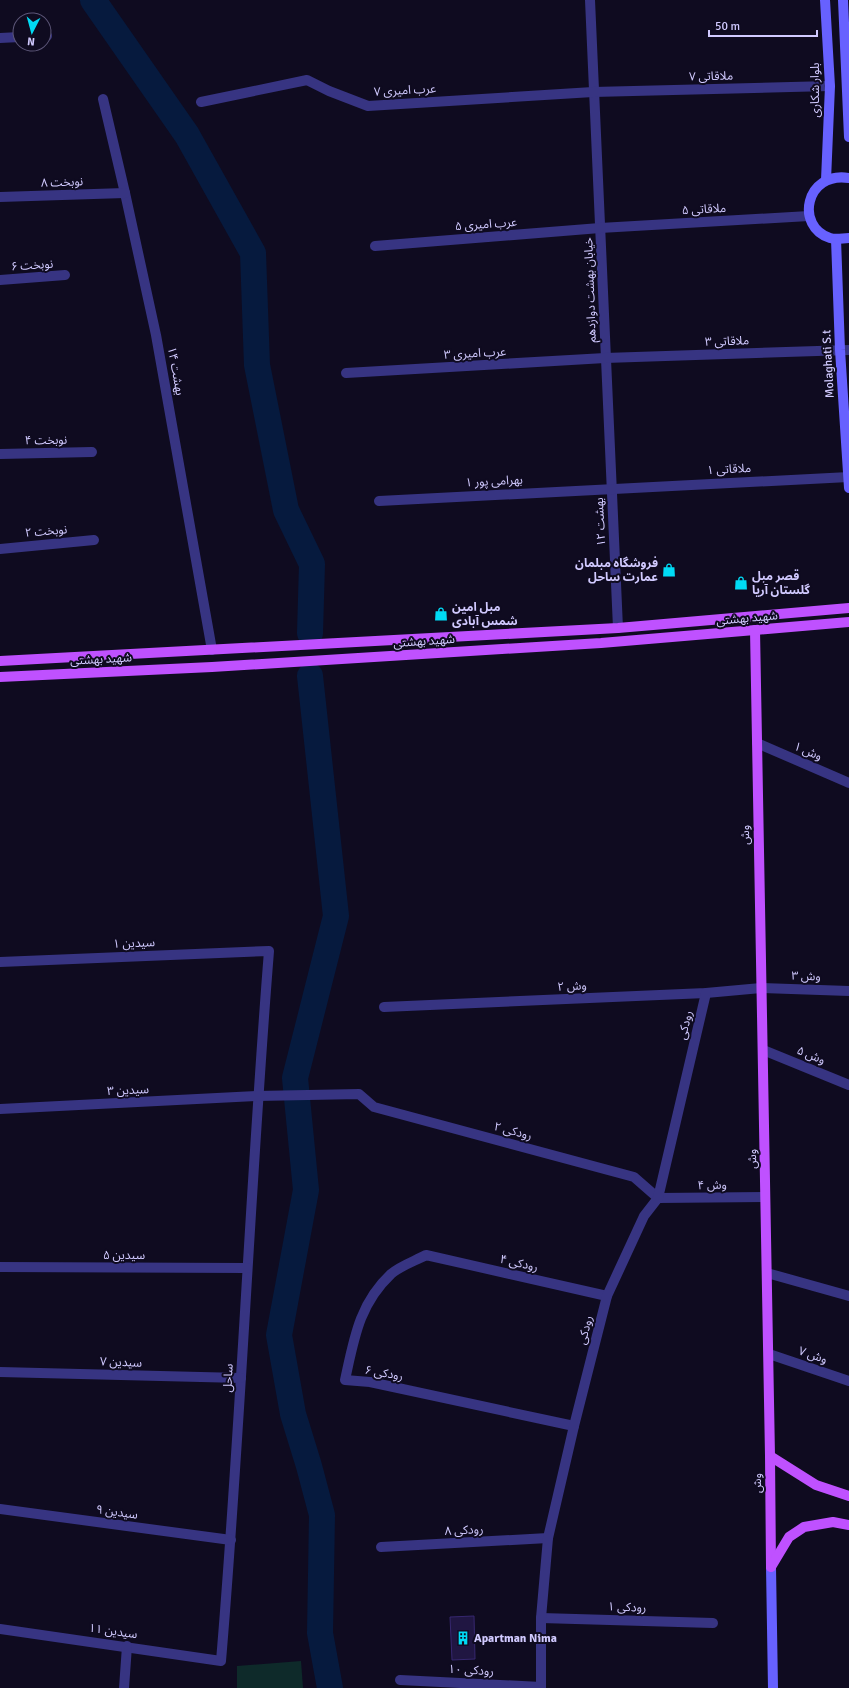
<svg xmlns="http://www.w3.org/2000/svg" width="849" height="1688" font-family="Signika,'Noto Sans Arabic',sans-serif">
<style>
.green{fill:#0e2a2a}
.lines{fill:none;stroke-linecap:round;stroke-linejoin:round}
.river{stroke:#061a3e;stroke-width:26}
.building{fill:#201642;stroke:#36276f}
.minor{stroke:#373482;stroke-width:10}
.secondary{stroke:#6761ff;stroke-width:10}
.primary{stroke:#bf51ff;stroke-width:10}
.labels{text-anchor:middle;stroke-width:4;stroke-linejoin:round;paint-order:stroke}
.street-label{font-size:12px;fill:#d1caff;stroke:#0f0b20}
.poi-label{font-size:12px;font-weight:bold;fill:#d1caff;stroke:#0f0b20;text-anchor:start}
</style>
<rect width="100%" height="100%" fill="#0f0b20"/>
<polygon class="green" points="301,1661 303,1688 237,1688 237,1666"/>
<g class="lines">
<g class="river">
<polyline points="93,0 187,135 253,253 257,365 286,510 312,564 310,633"/>
<polyline points="310,676 336,916 295,1078 306,1190 279,1335 293,1414 309,1466 322,1515 320,1633 330,1688"/>
</g>
</g>
<polygon class="building" points="474,1616 475,1659 452,1660 450,1617"/>
<g class="lines">
<g class="minor">
<polyline points="590,0 618,628"/>
<polyline points="44,36 47,36"/>
<polyline points="0,38 20,37"/>
<polyline points="103,99 125,193 156,335 212,650"/>
<polyline points="201,102 307,80 329,91 368,106 593,92 830,86"/>
<polyline points="0,197 125,193"/>
<polyline points="375,246 600,228 809,216"/>
<polyline points="0,280 65,275"/>
<polyline points="346,373 605,358 849,350"/>
<polyline points="0,454 92,452"/>
<polyline points="379,501 849,477"/>
<polyline points="0,549 94,540"/>
<polyline points="757,743 849,783"/>
<path d="M0,962L269,951C250,1187 241,1424 221,1661L0,1629"/>
<polyline points="384,1007 706,993 761,988 849,991"/>
<polyline points="763,1050 849,1085"/>
<polyline points="0,1109 257,1096 359,1094 374,1107 634,1177 658,1198"/>
<polyline points="658,1198 765,1197"/>
<polyline points="0,1267 247,1268"/>
<polyline points="767,1273 849,1296"/>
<polyline points="769,1354 849,1381"/>
<polyline points="0,1372 241,1378"/>
<path d="M574,1426L370,1382L345,1380C354,1339 359,1304 391,1274C400,1266 415,1261 426,1255L607,1296"/>
<polyline points="0,1509 231,1540"/>
<polyline points="381,1547 548,1538"/>
<polyline points="541,1618 713,1623"/>
<polyline points="400,1680 541,1687"/>
<polyline points="124,1688 127,1646"/>
<polyline points="541,1688 541,1618 548,1538 574,1426 607,1296 644,1216 658,1198 706,993"/>
</g>
<g class="secondary">
<polyline points="825,0 830,86 826,180"/>
<polyline points="843,0 849,137"/>
<path d="M849,178C805,171 795,227 830,238C836,240 843,238 849,238"/>
<polyline points="836,239 840,350 849,488"/>
<polyline points="771,1567 773,1688"/>
</g>
<g class="primary">
<polyline points="755,630 770,1456 771,1567"/>
<polyline points="0,661 618,628 849,608"/>
<polyline points="0,677 212,667 601,643 849,622"/>
<polyline points="770,1456 816,1485 849,1496"/>
<polyline points="771,1567 789,1537 804,1527 833,1522 849,1525"/>
</g>
</g>
<defs>
<g id="shop-bare" transform="scale(1.08)"><path d="M-5-2.5h2.3a2.7 3.5 0 0 1 5.4 0H5L5.5 6h-11ZM-1.5-2.5h3a1.5 2.3 0 0 0-3 0Z" fill="#00dbf5" stroke="#0f0b20" stroke-width="2.5" paint-order="stroke"/></g>
<g id="building-bare" transform="scale(1.08)"><path d="M-4-6H4V6H1V3H-1V6H-4ZM-2.5-4.3h1.7v1.8h-1.7ZM.8-4.3h1.7v1.8H.8ZM-2.5-1h1.7V.8h-1.7ZM.8-1h1.7V.8H.8Z" fill="#00dbf5" stroke="#0f0b20" stroke-width="2.5" paint-order="stroke"/></g>
</defs>
<g fill-rule="evenodd">
<use href="#shop-bare" x="669" y="570"/>
<use href="#shop-bare" x="741" y="583"/>
<use href="#shop-bare" x="441" y="614"/>
<use href="#building-bare" x="463" y="1638"/>
</g>
<g class="labels">
<g class="street-label">
<text transform="translate(711 76) rotate(-1)" y="4">۷ ملاقاتی</text>
<text transform="translate(405 90) rotate(-3)" y="4">۷ عرب امیری</text>
<text transform="translate(815 90) rotate(-90)" y="4">بلوار شکاری</text>
<text transform="translate(62 182) rotate(-2)" y="4">۸ نوبخت</text>
<text transform="translate(704 209) rotate(-3)" y="4">ملاقاتی ۵</text>
<text transform="translate(486 224) rotate(-4)" y="4">۵ عرب امیری</text>
<text transform="translate(32 265) rotate(-4)" y="4">نوبخت ۶</text>
<text transform="translate(590 290) rotate(-92)" y="4">خیابان بهشت دوازدهم</text>
<text transform="translate(727 341) rotate(-2)" y="4">ملاقاتی ۳</text>
<text transform="translate(475 353) rotate(-3)" y="4">۳ عرب امیری</text>
<text transform="translate(828 364) rotate(-93)" y="4">Molaghati S.t</text>
<text transform="translate(176 371) rotate(80)" y="4">بهشت ۱۴</text>
<text transform="translate(46 440) rotate(-1)" y="4">۴ نوبخت</text>
<text transform="translate(729 469) rotate(-3)" y="4">ملاقاتی ۱</text>
<text transform="translate(494 481) rotate(-3)" y="4">۱ بهرامی پور</text>
<text transform="translate(600 522) rotate(-93)" y="4">۱۲ بهشت</text>
<text transform="translate(46 531) rotate(-5)" y="4">۲ نوبخت</text>
<text transform="translate(747 618) rotate(-5)" y="4">شهید بهشتی</text>
<text transform="translate(424 641) rotate(-4)" y="4">شهید بهشتی</text>
<text transform="translate(101 659) rotate(-3)" y="4">شهید بهشتی</text>
<text transform="translate(808 751) rotate(23)" y="4">وش ۱</text>
<text transform="translate(745 835) rotate(-91)" y="4">وش</text>
<text transform="translate(134 943) rotate(-2)" y="4">سیدین ۱</text>
<text transform="translate(806 976) rotate(2)" y="4">وش ۳</text>
<text transform="translate(572 986) rotate(-3)" y="4">وش ۲</text>
<text transform="translate(685 1025) rotate(-77)" y="4">رودکی</text>
<text transform="translate(811 1055) rotate(22)" y="4">وش ۵</text>
<text transform="translate(128 1090) rotate(-3)" y="4">سیدین ۳</text>
<text transform="translate(513 1131) rotate(15)" y="4">رودکی ۲</text>
<text transform="translate(752 1159) rotate(-91)" y="4">وش</text>
<text transform="translate(712 1185) rotate(-1)" y="4">وش ۴</text>
<text x="124" y="1259">سیدین ۵</text>
<text transform="translate(519 1263) rotate(13)" y="4">رودکی ۴</text>
<text transform="translate(585 1330) rotate(-76)" y="4">رودکی</text>
<text transform="translate(813 1355) rotate(19)" y="4">وش ۷</text>
<text transform="translate(121 1362) rotate(2)" y="4">سیدین ۷</text>
<text transform="translate(384 1373) rotate(10)" y="4">رودکی ۶</text>
<text transform="translate(228 1378) rotate(-87)" y="4">ساحل</text>
<text transform="translate(757 1483) rotate(-90)" y="4">وش</text>
<text transform="translate(117 1512) rotate(8)" y="4">۹ سیدین</text>
<text transform="translate(464 1530) rotate(-3)" y="4">رودکی ۸</text>
<text transform="translate(627 1607) rotate(2)" y="4">رودکی ۱</text>
<text transform="translate(113 1631) rotate(8)" y="4">۱۱ سیدین</text>
<text transform="translate(471 1670) rotate(3)" y="4">رودکی ۱۰</text>
</g>
<g class="poi-label">
<text x="658" y="567" text-anchor="end">فروشگاه مبلمان<tspan x="658" dy="14">عمارت ساحل</tspan></text>
<text x="752" y="580">قصر مبل<tspan x="752" dy="14">گلستان آریا</tspan></text>
<text x="452" y="611">مبل امین<tspan x="452" dy="14">شمس آبادی</tspan></text>
<text x="474" y="1642">Apartman Nima</text>
</g>
</g>
<g transform="translate(32 32) rotate(186)"><circle r="19" fill="#0f0b20" stroke="#5d5779"/>
<path d="M0-3L7 15L0 10L-7 15Z" fill="#00dbf5"/>
<text y="-6" font-size="11" font-weight="bold" text-anchor="middle" fill="#d1caff">N</text>
</g>
<path d="M709 30v6h108v-6" fill="none" stroke="#d1caff" stroke-width="2"/>
<text x="715" y="30" font-size="12" fill="#d1caff" stroke="#0f0b20" stroke-width="3" paint-order="stroke">50 m</text>
</svg>
